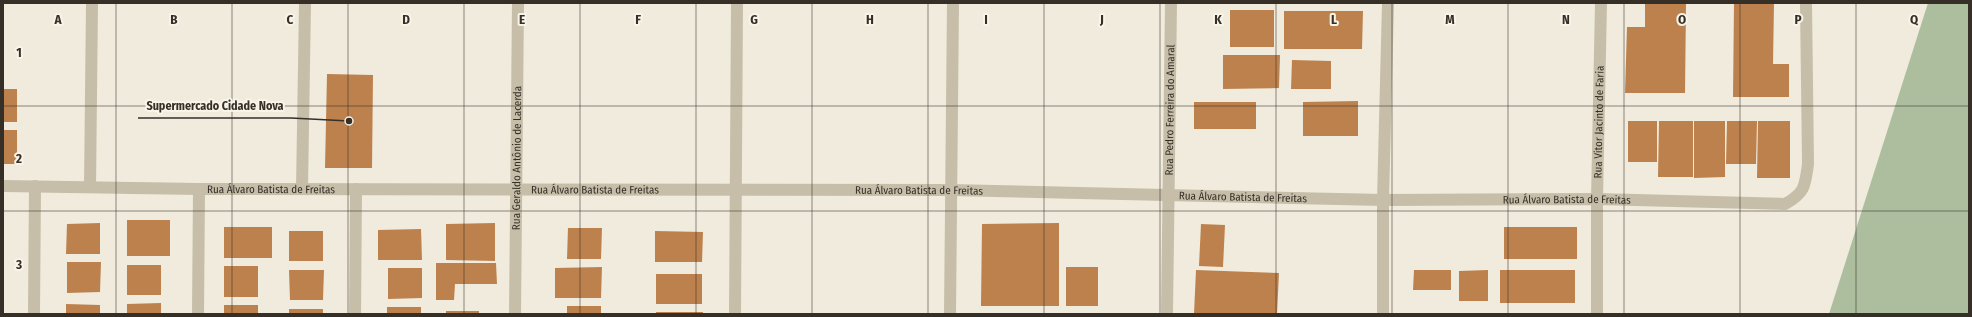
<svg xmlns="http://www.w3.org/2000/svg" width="1972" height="317" font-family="'Fira Sans Condensed',sans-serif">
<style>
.green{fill:#acbe9d}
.building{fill:#bd814d}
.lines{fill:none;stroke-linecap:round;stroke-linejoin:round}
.street{stroke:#c7bea9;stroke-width:12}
.grid{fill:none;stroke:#352f28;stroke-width:1;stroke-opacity:0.55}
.labels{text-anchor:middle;stroke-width:4;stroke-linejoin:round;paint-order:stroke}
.street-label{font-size:11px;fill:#352f28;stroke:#f8f4e8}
.grid-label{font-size:13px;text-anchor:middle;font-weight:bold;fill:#352f28;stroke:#f8f4e8;stroke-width:4;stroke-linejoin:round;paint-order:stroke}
.leader{fill:none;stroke:#352f28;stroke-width:1.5}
.callout-dot{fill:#352f28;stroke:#f8f4e8;stroke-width:1.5}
.callout-label{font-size:12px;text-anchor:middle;font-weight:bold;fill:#352f28;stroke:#f8f4e8;stroke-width:4;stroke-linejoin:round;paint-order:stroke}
</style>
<rect width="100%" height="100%" fill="#f0ebdc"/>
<polygon class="green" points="1928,3 1969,3 1969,314 1829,314"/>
<g class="building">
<polygon points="1645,3 1686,3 1685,93 1625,93 1627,27 1645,27"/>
<polygon points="1734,3 1774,3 1773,64 1789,64 1789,97 1733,97"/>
<rect x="1230" y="10" width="44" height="37"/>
<polygon points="1284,11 1363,11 1362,49 1284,49"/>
<polygon points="1223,55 1280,55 1279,88 1223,89"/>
<polygon points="1292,60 1331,61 1331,89 1291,89"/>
<polygon points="327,74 373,75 372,168 325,168"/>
<rect x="3" y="89" width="14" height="33"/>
<polygon points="1358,101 1358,136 1303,136 1303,102"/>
<rect x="1194" y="102" width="62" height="27"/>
<rect x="1628" y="121" width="29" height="41"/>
<polygon points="1659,121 1693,121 1693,177 1658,177"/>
<polygon points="1694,121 1725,121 1725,177 1694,178"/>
<polygon points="1727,121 1757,121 1756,164 1726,164"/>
<polygon points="1758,121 1790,121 1790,178 1757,178"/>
<rect x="3" y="130" width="14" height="34"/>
<rect x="127" y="220" width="43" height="36"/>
<polygon points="100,223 100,254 66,254 67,224"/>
<polygon points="495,223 495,261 446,260 446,224"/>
<polygon points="1059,223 1059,306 981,306 982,224"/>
<polygon points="1201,224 1225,225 1223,267 1199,266"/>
<rect x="224" y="227" width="48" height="31"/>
<rect x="1504" y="227" width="73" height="32"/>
<polygon points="568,228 602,228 601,259 567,259"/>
<polygon points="421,229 422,260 378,260 378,230"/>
<rect x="289" y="231" width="34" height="30"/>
<polygon points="655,231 703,232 702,262 655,262"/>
<polygon points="67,262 101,262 100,292 67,293"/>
<polygon points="436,263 496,263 497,284 455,284 454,300 436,300"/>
<rect x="127" y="265" width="34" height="30"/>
<rect x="224" y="266" width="34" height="31"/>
<polygon points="602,267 601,298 555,298 555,268"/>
<rect x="1066" y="267" width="32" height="39"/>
<polygon points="388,268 422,268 422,298 388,299"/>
<polygon points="289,270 324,270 323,300 290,300"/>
<polygon points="1196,270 1279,273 1277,314 1194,314"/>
<polygon points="1414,270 1451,270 1451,290 1413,290"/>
<polygon points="1488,270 1488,301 1459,301 1459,271"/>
<rect x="1500" y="270" width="75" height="33"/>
<rect x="656" y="274" width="46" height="30"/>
<polygon points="161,303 161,314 127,314 127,304"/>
<polygon points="66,304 100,305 100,314 66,314"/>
<rect x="224" y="305" width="34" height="9"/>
<rect x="567" y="306" width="34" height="8"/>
<rect x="387" y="307" width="34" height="7"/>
<rect x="289" y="309" width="34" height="5"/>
<rect x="446" y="311" width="33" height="3"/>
<rect x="656" y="312" width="47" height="2"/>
</g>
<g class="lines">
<g class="street">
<path id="s1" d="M3,186L199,189L950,190L1383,200L1597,199L1785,204C1805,193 1805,186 1808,164L1806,3"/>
<polyline points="90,187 92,3"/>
<polyline points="302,189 305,3"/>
<polyline points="34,314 35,186"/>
<polyline points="198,314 199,189"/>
<polyline points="355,314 356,189"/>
<path id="s2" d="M515,314L518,3"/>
<polyline points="735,314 737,3"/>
<polyline points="950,314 953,3"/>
<path id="s3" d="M1167,314L1171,3"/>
<polyline points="1383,314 1383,200 1388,3"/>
<path id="s4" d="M1597,314V199L1601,3"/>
</g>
</g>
<path class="grid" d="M116,3V314M232,3V314M348,3V314M464,3V314M580,3V314M696,3V314M812,3V314M928,3V314M1044,3V314M1160,3V314M1276,3V314M1392,3V314M1508,3V314M1624,3V314M1740,3V314M1856,3V314M3,106H1969M3,211H1969"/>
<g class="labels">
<g class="street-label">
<text dy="4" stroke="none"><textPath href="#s3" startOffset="204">Rua Pedro Ferreira do Amaral</textPath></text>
<text dy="4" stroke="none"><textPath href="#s4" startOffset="192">Rua Vitor Jacinto de Faria</textPath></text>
<text dy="4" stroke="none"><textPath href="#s2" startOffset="156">Rua Geraldo Antônio de Lacerda</textPath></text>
<text dy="4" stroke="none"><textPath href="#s1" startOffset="268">Rua Álvaro Batista de Freitas</textPath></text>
<text dy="4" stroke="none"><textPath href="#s1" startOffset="592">Rua Álvaro Batista de Freitas</textPath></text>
<text dy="4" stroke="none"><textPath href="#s1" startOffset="916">Rua Álvaro Batista de Freitas</textPath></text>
<text dy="4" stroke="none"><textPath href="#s1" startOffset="1240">Rua Álvaro Batista de Freitas</textPath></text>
<text dy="4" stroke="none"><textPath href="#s1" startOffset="1564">Rua Álvaro Batista de Freitas</textPath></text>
</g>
</g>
<g class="grid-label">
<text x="58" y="24">A</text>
<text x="174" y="24">B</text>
<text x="290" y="24">C</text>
<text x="406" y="24">D</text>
<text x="522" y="24">E</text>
<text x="638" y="24">F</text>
<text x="754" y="24">G</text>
<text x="870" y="24">H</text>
<text x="986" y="24">I</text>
<text x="1102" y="24">J</text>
<text x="1218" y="24">K</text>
<text x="1334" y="24">L</text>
<text x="1450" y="24">M</text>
<text x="1566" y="24">N</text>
<text x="1682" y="24">O</text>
<text x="1798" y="24">P</text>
<text x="1914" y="24">Q</text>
<text x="19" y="57">1</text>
<text x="19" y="163">2</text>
<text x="19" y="269">3</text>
</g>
<path class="leader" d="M349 121L291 118H138"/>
<circle class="callout-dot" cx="349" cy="121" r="4"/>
<g class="callout-label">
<text x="215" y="110">Supermercado Cidade Nova</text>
</g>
<rect width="1972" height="317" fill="none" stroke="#352f28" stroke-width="8"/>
</svg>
